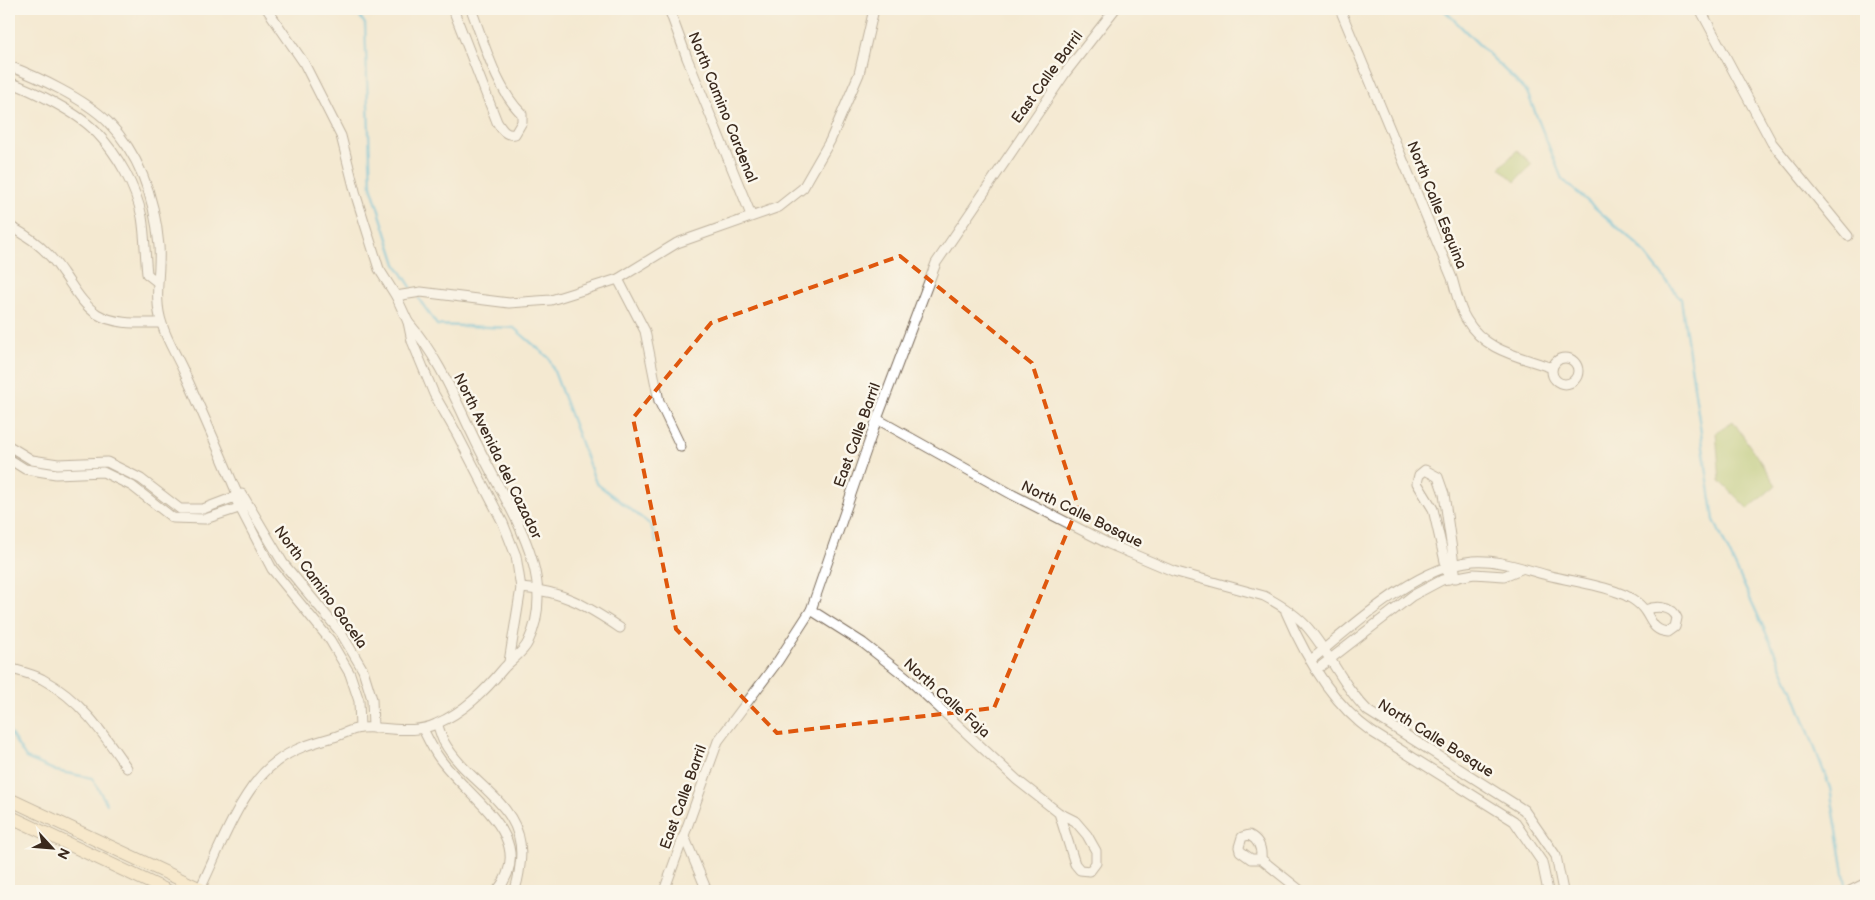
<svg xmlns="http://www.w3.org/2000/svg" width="1875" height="900" font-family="'Balsamiq Sans',sans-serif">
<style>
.green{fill:#abc46a;stroke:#737744}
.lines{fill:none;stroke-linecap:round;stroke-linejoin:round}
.stream{stroke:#5ab9d9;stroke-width:2.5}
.street-casing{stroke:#7c6d5d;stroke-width:11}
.secondary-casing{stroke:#7c6d5d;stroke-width:14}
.street{stroke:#fff;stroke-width:9}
.secondary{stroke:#fae7c3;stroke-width:12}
.marked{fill:none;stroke:#df570d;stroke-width:4;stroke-dasharray:10 6;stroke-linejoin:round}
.labels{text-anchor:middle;stroke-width:5;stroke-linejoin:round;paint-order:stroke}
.street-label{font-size:15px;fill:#3b2a1e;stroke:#fbf7ec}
</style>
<rect width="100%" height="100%" fill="#fbf7ec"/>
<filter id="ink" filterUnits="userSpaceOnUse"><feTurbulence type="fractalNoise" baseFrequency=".02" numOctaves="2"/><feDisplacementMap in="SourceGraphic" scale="10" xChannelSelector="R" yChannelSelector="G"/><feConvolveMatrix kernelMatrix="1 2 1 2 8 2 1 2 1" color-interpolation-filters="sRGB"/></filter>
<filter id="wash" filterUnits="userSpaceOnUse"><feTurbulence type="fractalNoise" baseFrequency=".0096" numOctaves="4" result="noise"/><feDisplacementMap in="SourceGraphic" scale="20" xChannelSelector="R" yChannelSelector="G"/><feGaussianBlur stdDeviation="1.12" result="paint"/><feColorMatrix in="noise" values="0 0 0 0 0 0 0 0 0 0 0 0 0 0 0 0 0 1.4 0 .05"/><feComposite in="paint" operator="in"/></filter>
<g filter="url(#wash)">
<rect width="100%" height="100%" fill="#f4e9d1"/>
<g class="green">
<polygon points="1517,150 1532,164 1515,182 1500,168"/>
<polygon points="1733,421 1776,485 1748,509 1720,481 1716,432"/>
</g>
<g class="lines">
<g class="stream">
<polyline points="355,9 365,24 371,186 396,264 411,287"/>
<polyline points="1443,9 1527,92 1562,179 1639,246 1681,299 1714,520 1795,696 1830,788 1847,891"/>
<polyline points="419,299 437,325 514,328 549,358 596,483 651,525 656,543"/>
<polyline points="9,731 26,758 56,771 92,778 107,804"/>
</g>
</g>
</g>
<g filter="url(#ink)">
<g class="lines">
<g class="street-casing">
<g id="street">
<polyline points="267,9 304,63 341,136 357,199 379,269 396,296 408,322 412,341 434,394 457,434 503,523 516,556 521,588 509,662"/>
<path d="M453,9L497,122C502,130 506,136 515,134L522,122V114C496,89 484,42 471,9"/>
<polyline points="669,9 687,58 751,215"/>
<path d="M1340,9L1452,278C1456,291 1459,308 1466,319C1485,352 1520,356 1552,368"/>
<polyline points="1700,9 1772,143 1848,236"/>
<path d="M9,66C38,77 85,99 108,122C140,155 155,200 159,246C161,272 153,298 162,324C167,341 177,356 184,372C202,411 219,451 236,491"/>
<path d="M9,82C34,91 79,113 97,133C118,155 136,187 142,217C145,235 145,255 147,274L156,281"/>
<path d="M9,226C30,236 50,253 63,273C73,287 83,305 97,314C115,325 141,323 161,323"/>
<polyline points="618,279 645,331 659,401 681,447"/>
<polyline points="396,296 421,292 509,303 551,300 618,279 677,243 779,207 803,188 830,141 859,74 874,9"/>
<circle cx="1565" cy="371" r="13"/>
<path d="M877,419L1013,495L1109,544L1173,571L1264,596C1279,604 1297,615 1308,628C1330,654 1343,686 1368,711L1524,810L1556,856L1563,891"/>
<polyline points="9,446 32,460 58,464 107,462 141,479 180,509 203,509 240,495"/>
<polyline points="9,459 25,469 56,474 103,472 132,486 173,518 205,519 245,506"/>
<polyline points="236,491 235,498 272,569 330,640 350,674 359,701 360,728"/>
<polyline points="242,494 283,563 341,633 363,670 372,699 373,728"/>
<polyline points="1449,579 1433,509 1417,483 1419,475 1425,470 1438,477 1444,494 1456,578"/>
<path d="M521,588C562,591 586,605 620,628"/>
<polyline points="811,610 863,643 905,676 1017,780 1059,813 1075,821 1087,835 1096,851 1096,863 1090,871 1080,870 1075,864 1059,813"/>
<path d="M1286,612C1305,656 1332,704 1372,732L1514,821L1542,862L1548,891"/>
<path d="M1311,660C1355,624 1415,567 1473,561C1499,559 1523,569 1547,575C1570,581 1596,584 1617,592C1627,595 1639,602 1645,611C1652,621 1653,631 1668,632L1675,627L1677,618C1672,605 1655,606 1645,610"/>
<path d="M9,668C19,671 32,674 42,679C81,700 103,733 127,768"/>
<polyline points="1316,670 1412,596 1442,580 1474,574 1504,576 1521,569"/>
<path d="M437,724C440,730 441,737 444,742C469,787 529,804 520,865C519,874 518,883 514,891"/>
<path d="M423,729C428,739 433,750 440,759C468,798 540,838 497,891"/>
<polyline points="684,836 707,891"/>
<path d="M1261,859C1262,848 1259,840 1249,835L1242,837L1239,847L1240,851L1251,859H1261L1301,891"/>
<path d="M199,891C218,853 241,787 276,762C294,748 313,743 334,737C343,734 352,729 361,728C386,726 413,735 436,724C464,712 485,691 504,668C511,660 524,652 528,642C559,579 511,512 484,458C460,412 443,362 408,322"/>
<polyline points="664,891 718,741 778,661 811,610 877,419 936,263 1066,72 1115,9"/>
<polyline points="1850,891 1866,883"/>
</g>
</g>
<g class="secondary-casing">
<g id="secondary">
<polyline points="9,799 205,891"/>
<polyline points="9,816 168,891"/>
</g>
</g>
<use href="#street" class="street"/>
<use href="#secondary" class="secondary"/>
</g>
</g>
<path d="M0 0H1875V900H0ZM900,256L1032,363L1078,506L994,708L777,733L676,629L633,418L711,323Z" fill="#f4e9d1" fill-opacity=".55" fill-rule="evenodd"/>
<path class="marked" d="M900,256L1032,363L1078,506L994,708L777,733L676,629L633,418L711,323Z"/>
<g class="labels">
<g class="street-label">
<text transform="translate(1047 77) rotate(-54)" y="5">East Calle Barril</text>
<text transform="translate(723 107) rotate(68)" y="5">North Camino Cardenal</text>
<text transform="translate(1437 205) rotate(68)" y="5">North Calle Esquina</text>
<text transform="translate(857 435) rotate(-70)" y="5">East Calle Barril</text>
<text transform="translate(498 456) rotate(64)" y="5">North Avenida del Cazador</text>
<text transform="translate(1082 514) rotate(26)" y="5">North Calle Bosque</text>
<text transform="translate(321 587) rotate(54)" y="5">North Camino Gacela</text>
<text transform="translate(947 698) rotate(42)" y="5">North Calle Faja</text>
<text transform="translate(1436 738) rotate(32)" y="5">North Calle Bosque</text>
<text transform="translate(683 797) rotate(-70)" y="5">East Calle Barril</text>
</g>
</g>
<rect width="1875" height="900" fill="none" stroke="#fbf7ec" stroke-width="30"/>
<g transform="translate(52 848) rotate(116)" stroke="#fbf7ec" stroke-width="4" paint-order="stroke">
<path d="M0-4L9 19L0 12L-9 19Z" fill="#3b2a1e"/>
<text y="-8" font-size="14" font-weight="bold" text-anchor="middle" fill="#3b2a1e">N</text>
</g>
</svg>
